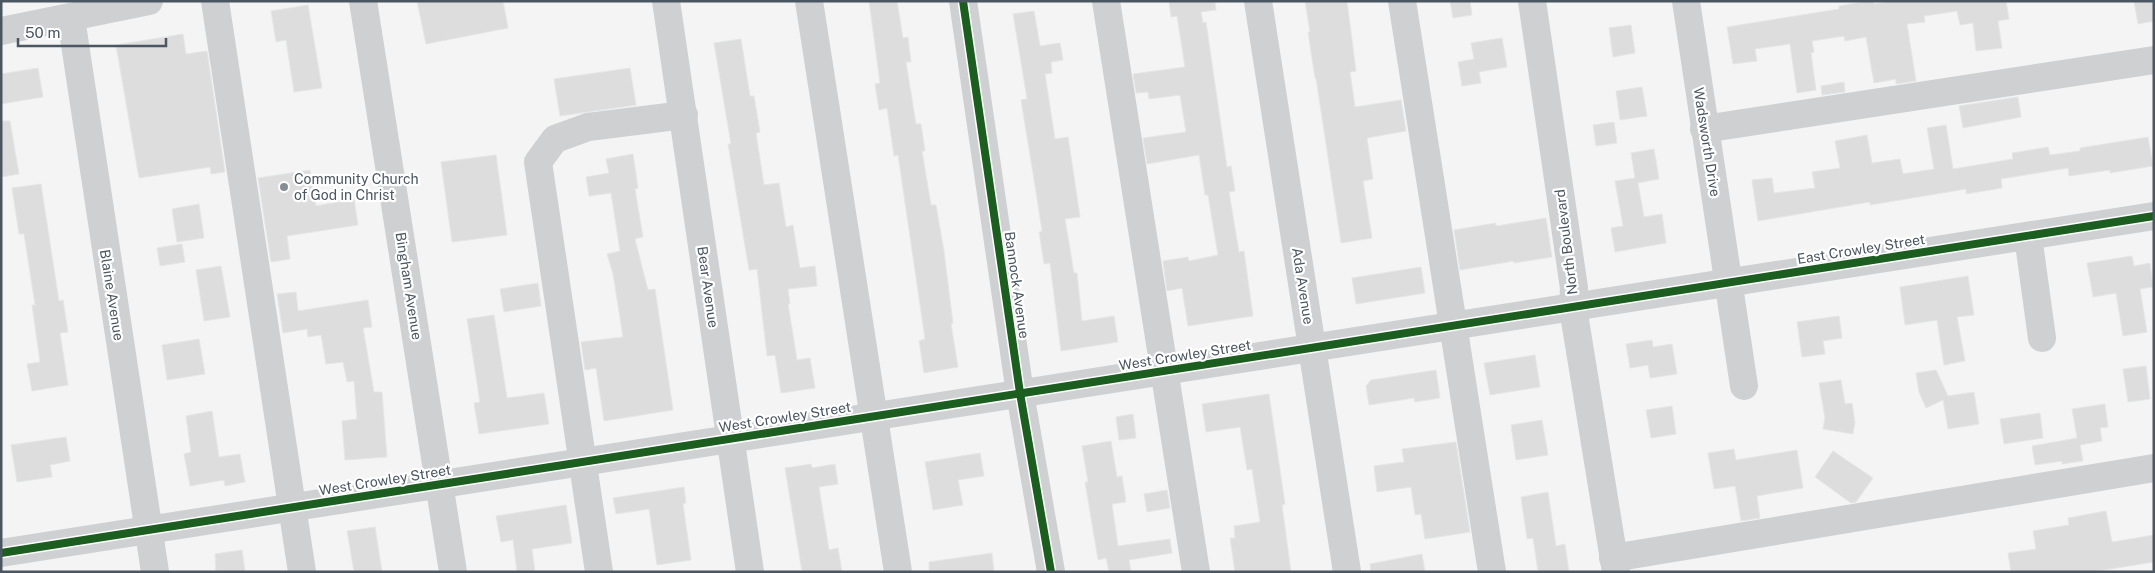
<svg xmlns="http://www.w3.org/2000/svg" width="2155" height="573" font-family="'Public Sans',sans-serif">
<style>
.building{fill:#ddddde;stroke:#e5e6e7}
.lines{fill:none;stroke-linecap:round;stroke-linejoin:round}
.minor{stroke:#ced0d2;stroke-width:28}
.cycleway-casing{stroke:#fff;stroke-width:11}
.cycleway{stroke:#1b5e20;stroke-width:8}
.poi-dot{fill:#868d94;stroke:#fff;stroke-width:2}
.labels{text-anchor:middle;stroke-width:4.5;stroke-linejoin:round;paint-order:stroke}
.street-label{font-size:14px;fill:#4a5661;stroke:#fff}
.poi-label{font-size:14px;fill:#4a5661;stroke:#fff;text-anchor:start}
</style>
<rect width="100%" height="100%" fill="#f4f4f4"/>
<g class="building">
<polygon points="417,1 503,1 508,28 426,44"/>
<polygon points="869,1 897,1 903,38 908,37 911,62 906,62 916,124 921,124 925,151 922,151 931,205 936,205 944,251 953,323 951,324 958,367 924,373 919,341 925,339 898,155 894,156 887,108 879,110 875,84 880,83"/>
<polygon points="1169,1 1215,1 1216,10 1201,12 1203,23 1206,22 1227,167 1231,166 1235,191 1229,192 1239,252 1244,251 1253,316 1188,326 1182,288 1167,291 1163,261 1188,257 1189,261 1218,255 1208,195 1205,195 1199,155 1147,164 1143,138 1186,132 1180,95 1149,99 1148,92 1136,93 1133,74 1185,67 1177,16 1171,17"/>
<polygon points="1305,1 1347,1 1356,71 1350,72 1355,107 1401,100 1406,131 1367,138 1373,179 1363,181 1372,238 1341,243 1316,78 1315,78 1308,32 1310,32"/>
<polygon points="1450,1 1470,1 1472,15 1453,18"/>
<polygon points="1868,1 1873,1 1874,4 1894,1 2006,1 2009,19 1998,21 2002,48 1976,51 1973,23 1960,25 1957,11 1924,16 1925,22 1907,24 1916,81 1896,84 1896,79 1874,83 1866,37 1845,41 1844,36 1812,41 1814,52 1811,53 1816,90 1797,93 1790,44 1755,49 1757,61 1733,64 1727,27 1839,9 1839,6"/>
<polygon points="2134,1 2154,1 2154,21 2138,24"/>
<polygon points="308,5 322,88 294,92 286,40 276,42 271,11"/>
<polygon points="1034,11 1040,46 1060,43 1063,60 1051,62 1052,73 1045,74 1055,139 1068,137 1072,163 1080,217 1065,219 1074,273 1077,273 1082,321 1114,316 1118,342 1061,351 1050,263 1044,264 1039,232 1042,231 1036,192 1021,100 1027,99 1013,14"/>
<polygon points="1631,25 1635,53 1613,57 1609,28"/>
<polygon points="183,34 186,54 207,51 225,172 211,174 210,167 139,178 116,45"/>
<polygon points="1502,38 1507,67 1479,72 1481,83 1462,86 1458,62 1474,59 1471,43"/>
<polygon points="741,39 750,96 754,96 760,132 756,133 764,185 779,183 786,227 793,225 800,268 815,266 817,286 788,289 790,304 788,304 797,360 810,358 815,388 781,393 775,355 767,356 757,269 749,270 728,144 731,144 714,43"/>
<polygon points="38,68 43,97 1,104 1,74"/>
<polygon points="630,68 636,105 560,116 554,79"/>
<polygon points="1844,82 1845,92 1822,95 1821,86"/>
<polygon points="1642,87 1647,116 1620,120 1616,91"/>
<polygon points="2018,97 2021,117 1963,128 1959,106"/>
<polygon points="1,121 10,121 19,174 1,177"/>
<polygon points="1614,122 1617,143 1596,146 1593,125"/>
<polygon points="1946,125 1953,169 2013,159 2012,153 2048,147 2050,155 2080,151 2080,148 2148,137 2153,166 2110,173 2110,170 2069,176 2068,168 2001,179 2002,188 1966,194 1966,189 1870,205 1870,202 1758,221 1752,180 1772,178 1774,193 1815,188 1812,172 1840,168 1835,141 1867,135 1872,163 1900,159 1903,174 1934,169 1927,128"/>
<polygon points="1654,149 1659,179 1638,183 1644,217 1662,214 1666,243 1615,252 1611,228 1623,226 1615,181 1635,178 1631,153"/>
<polygon points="633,154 638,188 635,189 643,237 635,239 648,290 655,289 673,410 604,421 596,368 585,370 581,342 623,337 613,274 607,254 620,251 611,193 589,196 586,177 609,173 606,159"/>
<polygon points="496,155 507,235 452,242 441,162"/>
<polygon points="310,170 316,206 354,199 358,225 287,236 290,259 271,262 258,178"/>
<polygon points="41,184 59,301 63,300 68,332 60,333 68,385 32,391 27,364 40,362 32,305 35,305 24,234 19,234 12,188"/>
<polygon points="199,204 204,238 177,242 172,209"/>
<polygon points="1546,218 1552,257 1514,263 1514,261 1460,270 1454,230 1496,223 1496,226"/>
<polygon points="182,244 185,262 160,266 157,248"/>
<polygon points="2132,256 2134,266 2150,263 2153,287 2140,289 2147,332 2123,336 2116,293 2093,297 2087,263"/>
<polygon points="221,266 230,317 204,321 196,270"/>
<polygon points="1421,267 1425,293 1356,304 1352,278"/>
<polygon points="1968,276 1974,315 1957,317 1965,361 1944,365 1937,320 1905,325 1900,287"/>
<polygon points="538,283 541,306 504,312 500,289"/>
<polygon points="296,292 298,311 368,300 372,327 363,328 374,392 382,392 387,457 345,460 342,421 357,419 354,381 347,382 343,362 326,364 321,335 308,337 307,329 283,333 277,294"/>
<polygon points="494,315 507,398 544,393 549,424 479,434 474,403 480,402 467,319"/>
<polygon points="1839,316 1842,338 1823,341 1825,354 1802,357 1797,322"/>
<polygon points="199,339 205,374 167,380 162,345"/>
<polygon points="1652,340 1653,347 1672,344 1677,374 1650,378 1648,365 1630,368 1626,344"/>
<polygon points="1535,355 1540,387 1490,395 1484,363"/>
<polygon points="2146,366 2150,399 2128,402 2123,369"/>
<polygon points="1436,370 1440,398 1415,402 1414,398 1369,405 1366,386 1371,380"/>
<polygon points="1936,370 1948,396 1974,392 1979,424 1948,429 1943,400 1926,408 1919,392 1916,373"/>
<polygon points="1841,380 1845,404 1852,403 1855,422 1853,434 1823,429 1825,418 1819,383"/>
<polygon points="1269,394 1285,504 1282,505 1291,572 1235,572 1230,538 1235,538 1234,526 1260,522 1252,469 1247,470 1240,427 1206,432 1202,404"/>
<polygon points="2105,404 2108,427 2100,428 2102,441 2080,445 2083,461 2062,464 2062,461 2035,465 2032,446 2077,438 2072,409"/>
<polygon points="1672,406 1676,434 1651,438 1646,410"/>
<polygon points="212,411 219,457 240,454 245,482 225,486 224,480 190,486 184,454 191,452 186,416"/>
<polygon points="2040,413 2043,438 2004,444 2000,419"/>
<polygon points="1133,414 1136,438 1119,440 1116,417"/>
<polygon points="1542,420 1548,455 1516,460 1511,425"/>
<polygon points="66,437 70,461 50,465 52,477 17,482 11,445"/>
<polygon points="1111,441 1117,477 1122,476 1126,502 1112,504 1118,546 1170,539 1172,553 1129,560 1131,572 1109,572 1106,558 1098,560 1085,482 1088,482 1082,446"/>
<polygon points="1456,442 1470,532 1425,539 1421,514 1415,515 1411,487 1377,492 1374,466 1404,462 1402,449"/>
<polygon points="1734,449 1736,460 1797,450 1803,488 1757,496 1760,518 1741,521 1735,486 1714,489 1708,453"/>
<polygon points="1833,451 1873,478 1856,502 1851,503 1815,477"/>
<polygon points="980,453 984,476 958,480 963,505 933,510 925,462"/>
<polygon points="811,464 812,468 835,464 838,484 819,487 829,550 838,548 842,572 802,572 785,468"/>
<polygon points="684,487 686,503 683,504 691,560 657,565 649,509 616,514 613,498"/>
<polygon points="1167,490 1170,508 1147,512 1144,494"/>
<polygon points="1548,492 1556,546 1565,544 1569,572 1538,572 1533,538 1527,539 1521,497"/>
<polygon points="566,505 572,543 532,549 535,572 517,572 513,540 501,542 496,516"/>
<polygon points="2106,511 2112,542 2154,535 2154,562 2091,572 2011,572 2008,553 2036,549 2033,531 2069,525 2068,518"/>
<polygon points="375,527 382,572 354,572 347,531"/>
<polygon points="242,550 245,572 216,572 215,554"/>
<polygon points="992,553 994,572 929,572 929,562"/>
<polygon points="1422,554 1425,572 1371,572 1370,564"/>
</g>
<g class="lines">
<g class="minor">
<polyline points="215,1 302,572"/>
<polyline points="363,1 453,572"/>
<polyline points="666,1 750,572"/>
<polyline points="809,1 898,572"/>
<polyline points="963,1 1020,393 1051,572"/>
<polyline points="1106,1 1196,572"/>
<polyline points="1258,1 1347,572"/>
<polyline points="1402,1 1492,572"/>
<polyline points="1532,1 1574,288 1573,308 1616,572"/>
<polyline points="1686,1 1744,386"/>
<polyline points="71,18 155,572"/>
<polyline points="1,31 149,1"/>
<polyline points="1704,129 2154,60"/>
<polyline points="2028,236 2042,338"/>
<polyline points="1,553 2154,216"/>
<polyline points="1613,558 2154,468"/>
<polyline points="599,572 538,162 555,139 588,127 684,115"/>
</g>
<g class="cycleway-casing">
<g id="cycleway">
<polyline points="963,1 1020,393 1051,572"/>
<polyline points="1,553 2154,216"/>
</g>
</g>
<use href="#cycleway" class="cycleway"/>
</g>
<circle class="poi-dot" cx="284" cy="187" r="5"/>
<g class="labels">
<g class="street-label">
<text transform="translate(1707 142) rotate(81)" y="5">Wadsworth Drive</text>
<text transform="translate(1566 242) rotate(-97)" y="5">North Boulevard</text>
<text transform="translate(1861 249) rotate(-9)" y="5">East Crowley Street</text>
<text transform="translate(1017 285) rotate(82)" y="5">Bannock Avenue</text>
<text transform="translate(409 286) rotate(81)" y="5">Bingham Avenue</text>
<text transform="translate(1303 286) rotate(81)" y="5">Ada Avenue</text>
<text transform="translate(708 287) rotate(82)" y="5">Bear Avenue</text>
<text transform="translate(112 295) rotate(81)" y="5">Blaine Avenue</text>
<text transform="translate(1185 355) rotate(-9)" y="5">West Crowley Street</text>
<text transform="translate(785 417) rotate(-9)" y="5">West Crowley Street</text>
<text transform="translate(385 480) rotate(-9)" y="5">West Crowley Street</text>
</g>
<g class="poi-label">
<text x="294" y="184">Community Church<tspan x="294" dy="16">of God in Christ</tspan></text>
</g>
</g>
<rect width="2155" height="573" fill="none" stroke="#4a5661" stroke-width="5"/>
<path d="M18 38v8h148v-8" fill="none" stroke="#4a5661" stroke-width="2.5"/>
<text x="25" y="38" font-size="15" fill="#4a5661" stroke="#ffffff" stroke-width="4" paint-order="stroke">50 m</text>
</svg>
